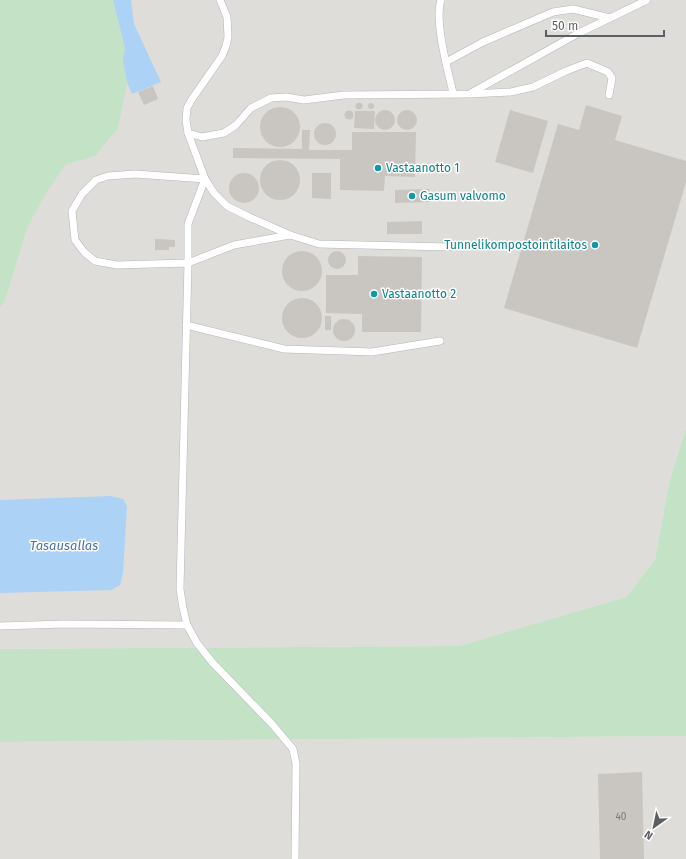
<svg xmlns="http://www.w3.org/2000/svg" width="686" height="859" font-family="'Fira Sans',sans-serif">
<style>
.industrial{fill:#dfddd9}
.green{fill:#c4e2c5}
.water{fill:#acd2f6}
.building{fill:#c9c6c1}
.lines{fill:none;stroke-linecap:round;stroke-linejoin:round}
.lane-casing{stroke:#b5b6ba;stroke-width:8}
.lane{stroke:#fff;stroke-width:7}
.culture-dot{fill:#0f9aa8;stroke:#fff;stroke-width:1.5}
.labels{text-anchor:middle;stroke-width:3;stroke-linejoin:round;paint-order:stroke}
.number-label{font-size:10px;fill:#77797a}
.culture-label{font-size:12px;fill:#0d838f;stroke:#fff;text-anchor:start}
.water-label{font-size:13px;font-style:italic;fill:#4b73a6;stroke:#fff}
</style>
<rect width="100%" height="100%" fill="#edece5"/>
<g class="industrial">
<polygon points="0,0 686,0 686,428 669,483 655,560 626,597 459,646 0,649"/>
<polygon points="686,736 686,859 0,859 0,742"/>
</g>
<g class="green">
<polygon points="0,0 113,0 125,48 123,61 127,82 118,128 95,156 66,164 48,190 28,225 5,300 0,307"/>
<polygon points="686,428 686,736 0,742 0,649 459,646 626,597 655,560 669,483"/>
</g>
<g class="water">
<polygon points="113,0 131,0 134,24 161,82 132,94 127,82 123,61 125,48"/>
<polygon points="111,496 123,499 127,506 123,573 120,585 111,590 0,593 0,500"/>
</g>
<g class="building">
<polygon points="153,86 158,99 144,105 138,92"/>
<circle cx="359" cy="106" r="3.5"/>
<circle cx="371" cy="106" r="3"/>
<polygon points="586,105 622,116 615,140 686,161 686,182 637,348 504,308 558,124 579,130"/>
<circle cx="280" cy="127" r="20"/>
<circle cx="407" cy="120" r="10"/>
<polygon points="510,110 548,121 533,173 495,162"/>
<circle cx="385" cy="120" r="10"/>
<circle cx="349" cy="115" r="4.5"/>
<polygon points="355,111 375,111 374,129 354,128"/>
<circle cx="325" cy="134" r="11"/>
<polygon points="302,130 310,130 309,150 352,150 352,132 416,132 415,177 385,176 384,191 340,190 340,159 233,158 233,148 302,149"/>
<circle cx="280" cy="180" r="20"/>
<polygon points="312,173 331,173 331,199 312,198"/>
<circle cx="244" cy="188" r="15"/>
<polygon points="429,189 430,202 395,203 395,190"/>
<polygon points="422,221 422,234 387,234 387,222"/>
<polygon points="155,239 175,240 175,247 169,247 169,250 155,250"/>
<circle cx="337" cy="260" r="9"/>
<circle cx="302" cy="271" r="20"/>
<polygon points="358,256 422,257 421,332 362,332 362,314 326,313 326,275 358,275"/>
<circle cx="302" cy="318" r="20"/>
<rect x="325" y="316" width="6" height="14"/>
<circle cx="344" cy="330" r="11"/>
<polygon points="642,772 644,859 600,859 598,774"/>
</g>
<g class="lines">
<g class="lane-casing">
<g id="lane">
<polyline points="220,0 227,17 228,37 226,46 222,56 192,99 187,108 186,120 188,133 205,179 214,193 227,206 249,217 290,235 319,244 449,247"/>
<path d="M441,0C434,21 448,71 453,93"/>
<polyline points="446,62 483,42 553,12 573,9 610,18"/>
<polyline points="471,93 577,34 647,0"/>
<polyline points="188,133 202,137 224,133 236,125 251,108 271,98 286,97 304,100 344,95 469,94 511,92 533,87 566,71 587,63 608,72 612,78 609,95"/>
<polyline points="290,235 234,245 188,263 117,265 95,261 84,252 75,240 72,211 82,194 96,180 108,176 135,174 205,179 188,224 188,263 180,589 183,608 187,625 197,643 212,662 272,724 293,749 296,764 295,859"/>
<polyline points="186,325 284,349 372,352 440,341"/>
<polyline points="0,626 65,624 187,625"/>
</g>
</g>
<use href="#lane" class="lane"/>
</g>
<g class="culture-dot">
<circle cx="378" cy="168" r="4"/>
<circle cx="412" cy="196" r="4"/>
<circle cx="595" cy="245" r="4"/>
<circle cx="374" cy="294" r="4"/>
</g>
<g class="labels">
<g class="number-label">
<text x="621" y="820">40</text>
</g>
<g class="culture-label">
<text x="386" y="172">Vastaanotto 1</text>
<text x="420" y="200">Gasum valvomo</text>
<text x="587" y="249" text-anchor="end">Tunnelikompostointilaitos</text>
<text x="382" y="298">Vastaanotto 2</text>
</g>
<g class="water-label">
<text x="64" y="550">Tasausallas</text>
</g>
</g>
<g transform="translate(654 827) rotate(213)" stroke="#ffffff" stroke-width="3" paint-order="stroke">
<path d="M0-3L7 15L0 10L-7 15Z" fill="#5c5f63"/>
<text y="-6" font-size="11" font-weight="bold" text-anchor="middle" fill="#5c5f63">N</text>
</g>
<path d="M546 30v6h118v-6" fill="none" stroke="#5c5f63" stroke-width="2"/>
<text x="552" y="30" font-size="12" fill="#5c5f63" stroke="#ffffff" stroke-width="3" paint-order="stroke">50 m</text>
</svg>
